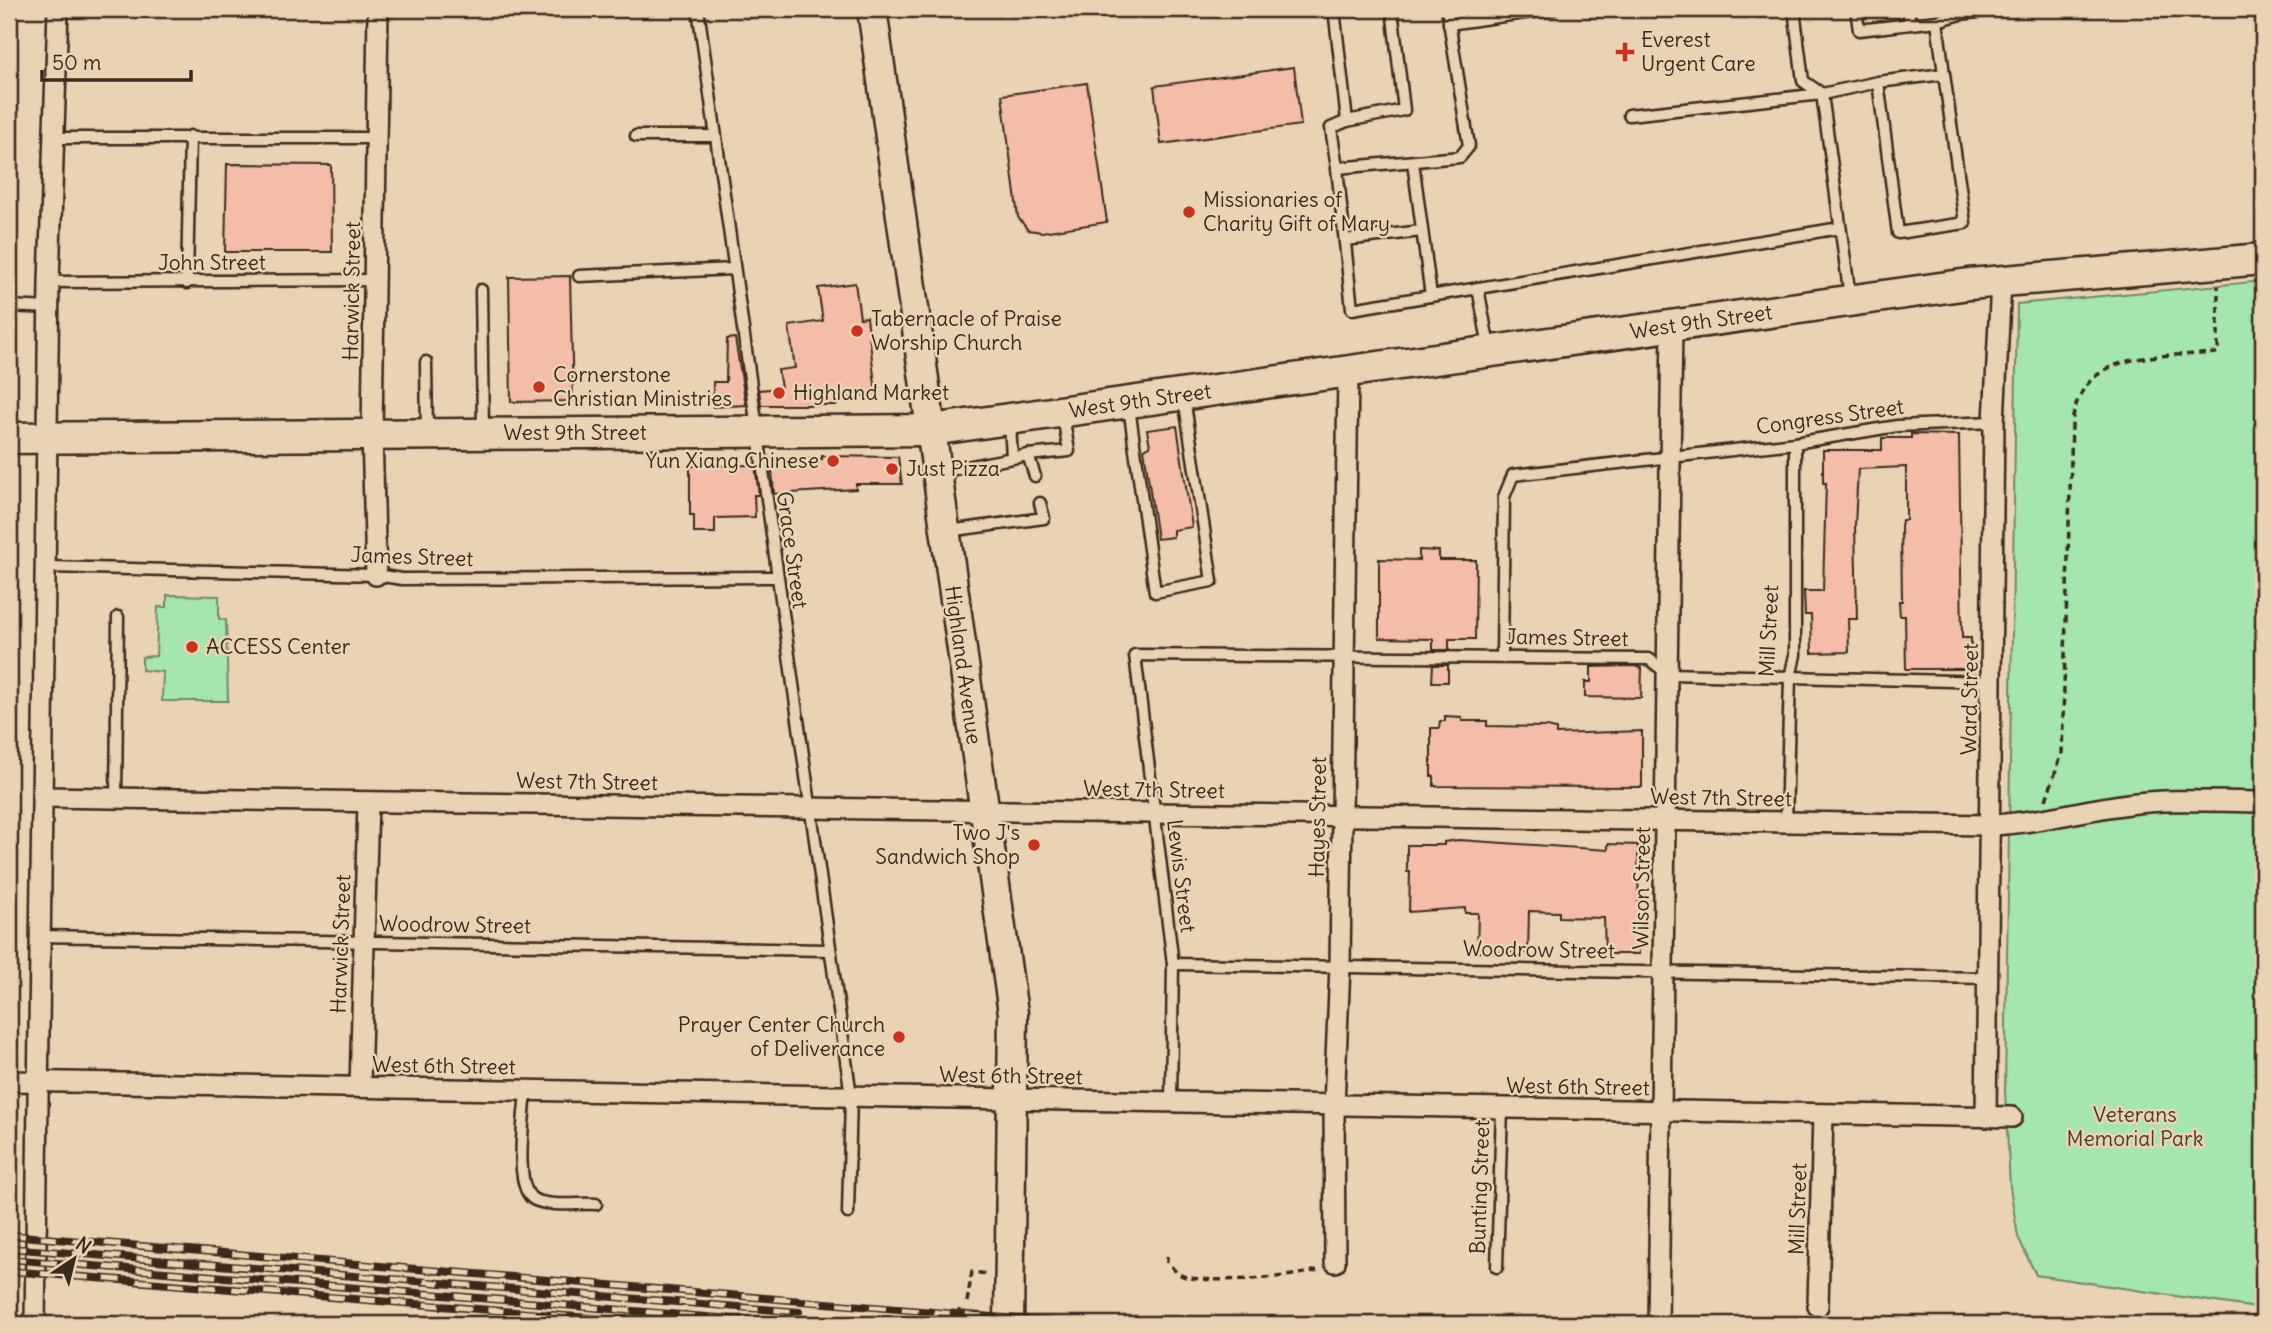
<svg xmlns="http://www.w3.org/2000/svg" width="2272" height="1333" font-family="Delius,sans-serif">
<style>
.green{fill:#a5e5ae;stroke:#708866;stroke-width:2}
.building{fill:#f4bda8;stroke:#3b2a1e;stroke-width:2}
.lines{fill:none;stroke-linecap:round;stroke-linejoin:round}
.service-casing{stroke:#3b2a1e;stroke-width:15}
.minor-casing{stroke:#3b2a1e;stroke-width:24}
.secondary-casing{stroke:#3b2a1e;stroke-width:33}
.primary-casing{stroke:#3b2a1e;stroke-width:35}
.path{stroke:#3b2a1e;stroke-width:3.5;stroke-dasharray:7 5;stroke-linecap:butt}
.service{stroke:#e9d3b2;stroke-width:10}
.minor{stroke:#e9d3b2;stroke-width:19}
.secondary{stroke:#e9d3b2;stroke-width:28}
.primary{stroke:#e9d3b2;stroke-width:30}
.rail-casing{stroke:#3b2a1e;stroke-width:8}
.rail{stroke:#e9d3b2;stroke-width:5;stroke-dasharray:16;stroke-linecap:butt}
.poi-dot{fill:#c8321e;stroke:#e9d3b2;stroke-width:2.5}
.labels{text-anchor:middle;stroke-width:5;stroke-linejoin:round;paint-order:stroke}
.poi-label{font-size:21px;fill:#3b2a1e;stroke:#e9d3b2;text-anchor:start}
.street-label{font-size:21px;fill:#3b2a1e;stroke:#e9d3b2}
.park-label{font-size:21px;fill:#463d2c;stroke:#e9d3b2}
</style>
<rect width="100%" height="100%" fill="#e9d3b2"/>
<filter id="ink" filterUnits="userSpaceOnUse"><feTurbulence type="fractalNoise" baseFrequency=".0143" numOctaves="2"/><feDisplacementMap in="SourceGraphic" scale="14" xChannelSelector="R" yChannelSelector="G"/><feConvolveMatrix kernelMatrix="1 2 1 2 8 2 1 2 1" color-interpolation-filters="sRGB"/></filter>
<g filter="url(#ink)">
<g class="green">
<polygon points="2263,281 2263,1309 2036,1275 2018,1237 2010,1187 2005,1091 2017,304"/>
<polygon points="167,595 219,596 219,619 226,620 228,701 162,701 163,672 142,670 142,657 156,656 158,607 167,607"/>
</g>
<g class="building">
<polygon points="1294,67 1301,125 1161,144 1154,86"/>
<polygon points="1087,83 1107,222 1042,232 1028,230 1018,217 1002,95"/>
<polygon points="227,164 331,165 332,252 225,252"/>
<polygon points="570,276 573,401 511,402 509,277"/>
<polygon points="855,283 860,318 867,317 876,393 835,401 836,405 761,405 759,390 781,388 778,370 795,368 789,326 823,321 818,288"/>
<polygon points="735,338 746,405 713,407 713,382 726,382 727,339"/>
<polygon points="1177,426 1192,527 1173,530 1173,537 1157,539 1144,449 1150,446 1147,430"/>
<polygon points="1911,434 1959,435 1962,638 1971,638 1971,669 1906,669 1905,616 1900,616 1899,601 1902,601 1901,526 1902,520 1906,520 1906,467 1858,469 1855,525 1857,619 1848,619 1849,652 1812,653 1811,615 1805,615 1804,591 1823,591 1826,483 1823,483 1823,450 1882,450 1882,438 1911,438"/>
<polygon points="822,456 898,457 902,484 856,484 856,489 774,494 771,459 822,459"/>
<polygon points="755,465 759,495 754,495 755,517 715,518 715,533 694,533 694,515 690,515 690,466"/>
<polygon points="1419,550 1439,551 1439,560 1476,560 1475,639 1449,639 1449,650 1433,650 1433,639 1379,638 1379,559 1419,560"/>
<polygon points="1433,665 1448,665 1448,682 1432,682"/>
<polygon points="1634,666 1642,668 1641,698 1585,697 1585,682 1591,682 1591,667"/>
<polygon points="1445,716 1462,717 1462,721 1487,721 1487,726 1547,727 1556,729 1556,734 1642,731 1642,787 1434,786 1434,776 1431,776 1431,728 1439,728 1440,721 1445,721"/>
<polygon points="1459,840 1608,850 1608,844 1638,845 1639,954 1605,954 1604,918 1559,917 1559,912 1529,911 1528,953 1477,952 1478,913 1465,913 1465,908 1409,912 1410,872 1407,872 1407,845 1444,845 1444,842"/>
</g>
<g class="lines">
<g class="service-casing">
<g id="service">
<polyline points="698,9 851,1096 848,1213"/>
<polyline points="1334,9 1347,121 1404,110 1392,9"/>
<polyline points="1794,9 1803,81 1822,94 1850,297"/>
<polyline points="1856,9 1859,30 1937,21 1961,14 1960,9"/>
<polyline points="1908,9 1910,24"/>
<polyline points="1961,14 2001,9"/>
<polyline points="1937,21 1944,74"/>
<polyline points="1449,24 1553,9"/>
<polyline points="1629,115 1822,94 1878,82 1944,74 1965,223 1898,233 1878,82"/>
<polyline points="1347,121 1331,128 1337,168 1460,157 1469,146 1447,9"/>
<polyline points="636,136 715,136"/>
<polyline points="54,138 377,138"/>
<polyline points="1413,162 1431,296"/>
<polyline points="1337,168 1352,309 1840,228"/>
<polyline points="1345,240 1422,231"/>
<polyline points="579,276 734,269"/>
<polyline points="49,282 375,280"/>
<polyline points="187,283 190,136"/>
<polyline points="1478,288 1489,347"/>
<polyline points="481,290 483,429"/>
<polyline points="9,306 49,308"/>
<polyline points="426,362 427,431"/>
<polyline points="1129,407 1155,592 1212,581 1184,398"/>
<polyline points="1010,424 1012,457"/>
<polyline points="1028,455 1069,451 1063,416"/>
<polyline points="940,472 1028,455 1035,476"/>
<polyline points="948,531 1044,518 1040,503"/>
<polyline points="47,567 376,575 402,579 777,577"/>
<polyline points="1502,656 1504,497 1513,475 1795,443 1897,426 1994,422"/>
<polyline points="116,798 118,617"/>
<polyline points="1786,822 1790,678 1795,655 1795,443"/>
<polyline points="38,936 828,950"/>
<polyline points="1173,964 1988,978"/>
<path d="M526,1090C525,1113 512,1190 535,1200C552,1207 578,1203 596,1204"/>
<polyline points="1171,1102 1173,964 1135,655 1649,659 1668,674 1993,682"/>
<polyline points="1497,1267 1502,1108"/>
</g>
</g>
<g class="minor-casing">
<g id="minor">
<polyline points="376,575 372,434 378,9"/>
<path d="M42,797L1990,825C2038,823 2082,810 2128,804C2173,798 2219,802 2263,802"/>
<polyline points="9,1081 2012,1117"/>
<polyline points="360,1087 368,802"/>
<polyline points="1986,1117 1994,422 2001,281"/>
<polyline points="1335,1262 1334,1105 1340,966 1348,372"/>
<polyline points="1818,1306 1823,1114"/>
<polyline points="35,1324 49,282 58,9"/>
<polyline points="1658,1324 1672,326"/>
</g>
</g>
<g class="secondary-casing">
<polyline id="secondary" points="872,9 1013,1013 1009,1324"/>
</g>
<g class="primary-casing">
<polyline id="primary" points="9,438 931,430 1969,284 2263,259"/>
</g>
<g class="path">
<path d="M2046,800L2062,753L2072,425C2079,348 2160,357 2218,353V286"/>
<path d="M1167,1256V1262C1172,1267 1177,1274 1183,1276C1204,1284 1295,1278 1317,1270"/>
<polyline points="967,1302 972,1272 988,1274"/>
<polyline points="927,1319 929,1307"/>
<polyline points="958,1322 959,1309"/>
</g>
<use href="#service" class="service"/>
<use href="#minor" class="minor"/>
<use href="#secondary" class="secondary"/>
<use href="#primary" class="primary"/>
<g class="rail-casing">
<g id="rail">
<polyline points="9,1235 1077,1324"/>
<polyline points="9,1248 799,1312"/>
<polyline points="9,1259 791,1324"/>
<polyline points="9,1271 664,1324"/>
</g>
</g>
<use href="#rail" class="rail"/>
</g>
</g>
<g class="poi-dot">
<path d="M1621.5 41.5h7v7h7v7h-7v7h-7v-7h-7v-7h7z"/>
<circle cx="1189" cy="212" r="7"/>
<circle cx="857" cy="331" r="7"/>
<circle cx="539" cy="387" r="7"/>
<circle cx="779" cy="393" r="7"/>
<circle cx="833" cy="461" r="7"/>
<circle cx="892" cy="469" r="7"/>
<circle cx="192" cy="647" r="7"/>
<circle cx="1034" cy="845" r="7"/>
<circle cx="899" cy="1037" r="7"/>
</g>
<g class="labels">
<g class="poi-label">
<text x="1641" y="47">Everest<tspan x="1641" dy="24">Urgent Care</tspan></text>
<text x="1203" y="207">Missionaries of<tspan x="1203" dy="24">Charity Gift of Mary</tspan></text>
<text x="871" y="326">Tabernacle of Praise<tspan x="871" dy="24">Worship Church</tspan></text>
<text x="553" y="382">Cornerstone<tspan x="553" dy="24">Christian Ministries</tspan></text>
<text x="793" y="400">Highland Market</text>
<text x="819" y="468" text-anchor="end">Yun Xiang Chinese</text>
<text x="906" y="476">Just Pizza</text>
<text x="206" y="654">ACCESS Center</text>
<text x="1020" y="840" text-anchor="end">Two J's<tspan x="1020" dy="24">Sandwich Shop</tspan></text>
<text x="885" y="1032" text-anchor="end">Prayer Center Church<tspan x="885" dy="24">of Deliverance</tspan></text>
</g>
<g class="street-label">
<text x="212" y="270">John Street</text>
<text transform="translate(352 291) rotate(-89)" y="7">Harwick Street</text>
<text transform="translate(1701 322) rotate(-8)" y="7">West 9th Street</text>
<text transform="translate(1140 401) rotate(-8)" y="7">West 9th Street</text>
<text transform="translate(1830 417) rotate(-8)" y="7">Congress Street</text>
<text x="575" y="440">West 9th Street</text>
<text transform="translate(792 550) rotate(82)" y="7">Grace Street</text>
<text transform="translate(412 557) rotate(2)" y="7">James Street</text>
<text transform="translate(1769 631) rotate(-87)" y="7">Mill Street</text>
<text transform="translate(1567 638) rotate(1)" y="7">James Street</text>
<text transform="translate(963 665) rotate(82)" y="7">Highland Avenue</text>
<text transform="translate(1970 699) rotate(-89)" y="7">Ward Street</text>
<text transform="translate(587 782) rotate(1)" y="7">West 7th Street</text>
<text transform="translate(1154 790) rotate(1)" y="7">West 7th Street</text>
<text transform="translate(1721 798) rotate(1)" y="7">West 7th Street</text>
<text transform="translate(1318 817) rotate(-89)" y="7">Hayes Street</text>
<text transform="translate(1181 876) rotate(83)" y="7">Lewis Street</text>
<text transform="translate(1642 888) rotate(-89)" y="7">Wilson Street</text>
<text transform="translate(455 925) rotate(1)" y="7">Woodrow Street</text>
<text transform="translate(341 944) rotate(-88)" y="7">Harwick Street</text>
<text transform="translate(1539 950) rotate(1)" y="7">Woodrow Street</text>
<text transform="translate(444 1066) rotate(1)" y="7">West 6th Street</text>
<text transform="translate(1011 1076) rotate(1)" y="7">West 6th Street</text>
<text transform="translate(1578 1087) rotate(1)" y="7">West 6th Street</text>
<text transform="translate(1480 1187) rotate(-88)" y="7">Bunting Street</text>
<text transform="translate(1798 1209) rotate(-88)" y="7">Mill Street</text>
</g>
<g class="park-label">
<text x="2135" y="1122">Veterans<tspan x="2135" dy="24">Memorial Park</tspan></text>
</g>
</g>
<rect width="2272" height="1333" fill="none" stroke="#e9d3b2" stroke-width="35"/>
<rect x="18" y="18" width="2237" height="1298" fill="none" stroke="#3b2a1e" stroke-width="2.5" filter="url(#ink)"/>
<g transform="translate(74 1259) rotate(35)" stroke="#e9d3b2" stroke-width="5" paint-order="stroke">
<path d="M0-5L12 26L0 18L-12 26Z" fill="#3b2a1e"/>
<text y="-10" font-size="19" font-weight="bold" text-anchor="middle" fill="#3b2a1e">N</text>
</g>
<path d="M42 70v10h149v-10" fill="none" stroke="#3b2a1e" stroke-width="3.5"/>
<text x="52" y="70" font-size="21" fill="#3b2a1e" stroke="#e9d3b2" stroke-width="5" paint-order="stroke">50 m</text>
</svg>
